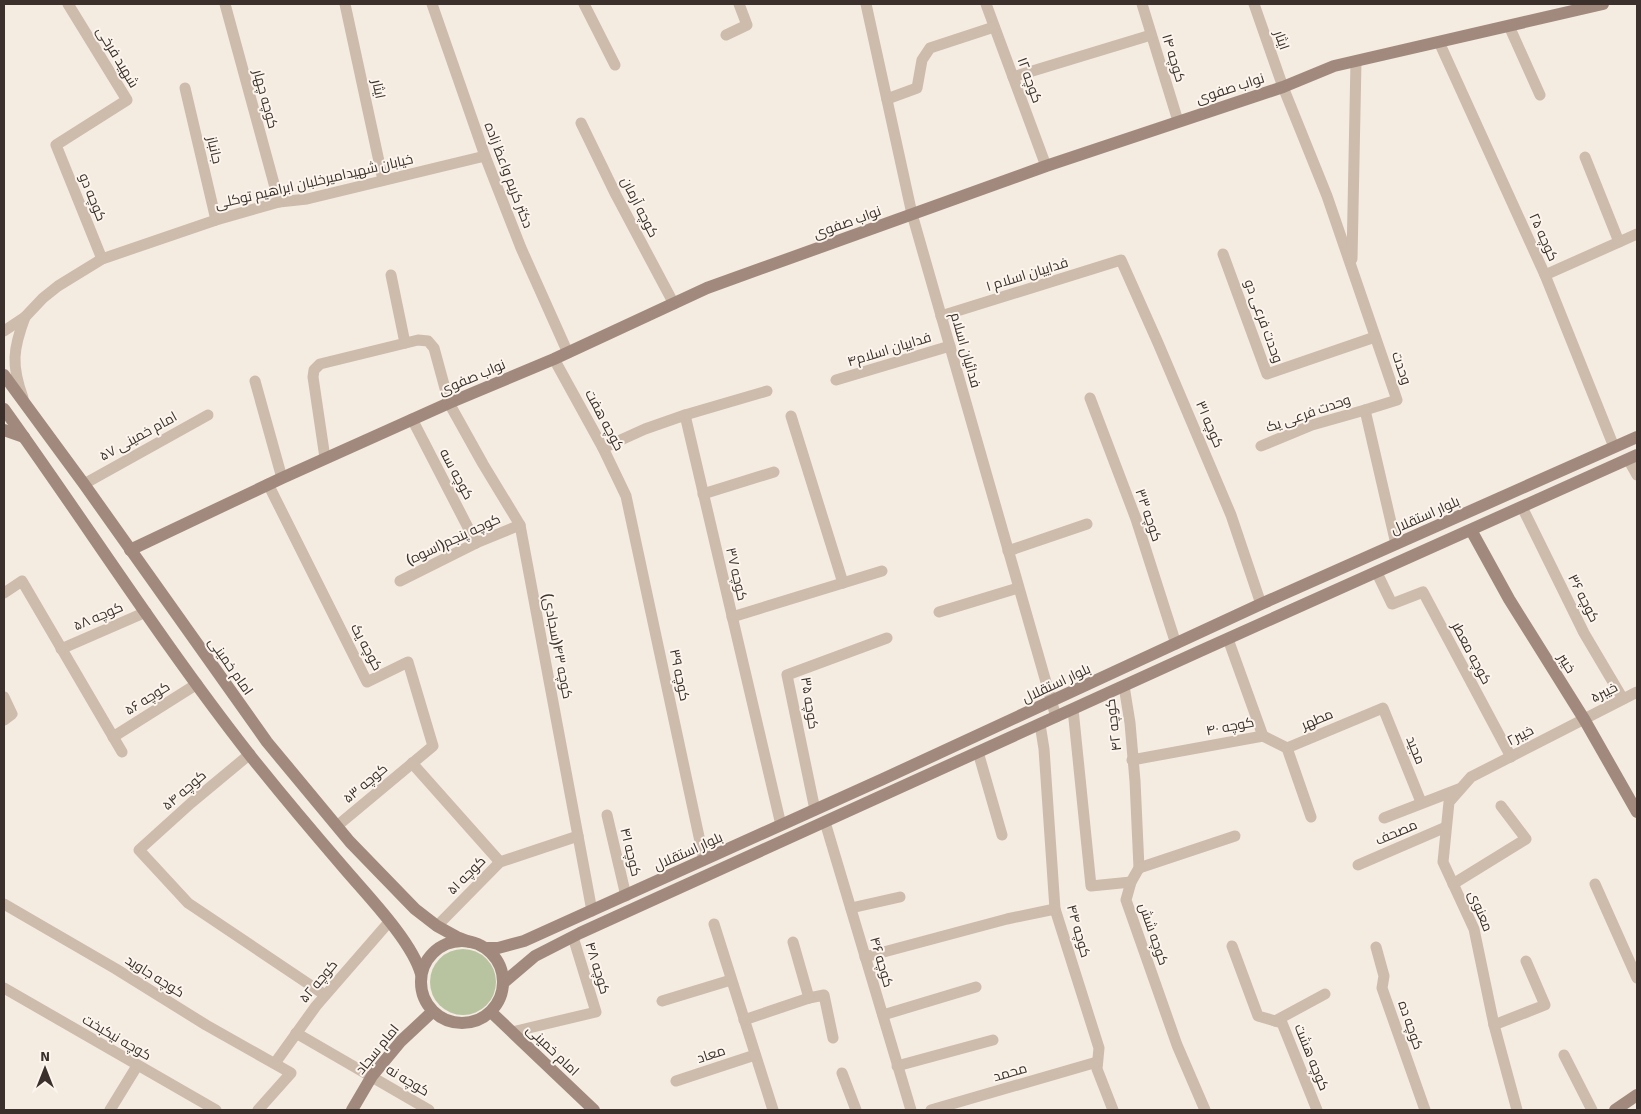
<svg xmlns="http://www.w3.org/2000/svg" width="1641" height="1114" font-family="Signika,Cairo,sans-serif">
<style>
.green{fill:#b8c4a0}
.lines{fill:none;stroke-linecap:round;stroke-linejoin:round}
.street{stroke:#cdbbac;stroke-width:11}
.secondary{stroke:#a18a7d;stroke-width:12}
.labels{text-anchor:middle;stroke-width:4;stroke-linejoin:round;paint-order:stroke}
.street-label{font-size:14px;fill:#3b302b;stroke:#fbf5ee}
</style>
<rect width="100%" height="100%" fill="#f4ebe1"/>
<circle class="green" cx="463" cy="982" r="33"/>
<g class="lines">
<g class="street">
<polyline points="68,4 127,100 56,145 102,259"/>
<polyline points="225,4 279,202"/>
<polyline points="345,4 383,180"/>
<polyline points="432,4 485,156 521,248 568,353"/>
<polyline points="584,4 615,65"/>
<polyline points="866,4 912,214 1056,717"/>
<polyline points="986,4 1046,166"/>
<polyline points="1142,4 1178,121"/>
<polyline points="1254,4 1283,87 1327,196 1397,400 1365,410 1396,544"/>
<polyline points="1509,26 1540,95"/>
<polyline points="726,35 747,25 739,4"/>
<polyline points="1439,42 1545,275 1614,447"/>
<polyline points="1013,77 1151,35"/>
<polyline points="185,88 216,220"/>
<polyline points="887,99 917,88 922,60 930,48 994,27"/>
<polyline points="581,123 616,195 674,304"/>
<polyline points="1585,157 1619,242"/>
<polyline points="1223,254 1267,374 1375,337"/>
<polyline points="1352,259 1356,61"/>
<polyline points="391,275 405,343"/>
<polyline points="1545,275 1637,234"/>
<polyline points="941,316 1121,260 1158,343 1231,515 1261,604"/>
<polyline points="4,331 25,317 43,298 58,286 102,259 216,220 279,202 307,199 485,156"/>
<polyline points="554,359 603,448 626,496 704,860"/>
<polyline points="836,380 950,346"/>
<polyline points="255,381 282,478"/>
<path d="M23,398C11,365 13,349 25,317"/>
<polyline points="1090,398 1136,519 1176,644"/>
<polyline points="685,415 767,391"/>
<polyline points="791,416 843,583"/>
<polyline points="412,419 476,543"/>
<polyline points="1261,446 1312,425 1365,410"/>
<polyline points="603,448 645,429 685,415 781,825"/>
<polyline points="325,458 313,377 314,370 320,364 418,340 428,341 434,348 449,403 483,464 520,525 592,911"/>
<polyline points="1628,459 1637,475"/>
<polyline points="84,484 208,415"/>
<polyline points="268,484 367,682 408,662 433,746 337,826"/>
<polyline points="703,494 774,472"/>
<polyline points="1522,507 1584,633 1623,699"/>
<polyline points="1008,551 1087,524"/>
<polyline points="1377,573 1392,604 1423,592 1511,757"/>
<polyline points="400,581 476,543 520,525"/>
<polyline points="4,593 22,581 122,752"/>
<polyline points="939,612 1018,588"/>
<polyline points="732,617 882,571"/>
<polyline points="61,649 146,612"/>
<polyline points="1124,686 1130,723 1135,781 1139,868 1131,882 1126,900 1177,1045 1205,1110"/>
<polyline points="4,697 12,714 4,720"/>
<polyline points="1073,709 1091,886 1131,882"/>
<polyline points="1040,724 1044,749 1055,909 1099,1048 1097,1069 1113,1110"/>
<polyline points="1263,736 1287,748 1383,708 1421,802"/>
<polyline points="113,737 197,684"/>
<polyline points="1287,748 1311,817"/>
<polyline points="978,752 1002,835"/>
<polyline points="250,754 191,803 139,850 188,903 325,995"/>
<polyline points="1132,760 1263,736 1228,639"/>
<polyline points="412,763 500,862"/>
<polyline points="815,810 787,675 887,638"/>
<polyline points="607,815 626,896"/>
<polyline points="1384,818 1459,789"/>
<polyline points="825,822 911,1110"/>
<polyline points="1358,865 1446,827"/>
<polyline points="1139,868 1235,836"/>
<polyline points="1453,884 1526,839 1501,806"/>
<polyline points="1595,884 1637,978"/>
<polyline points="4,904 116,969 206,1025 291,1073 258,1110"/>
<polyline points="851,908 900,897"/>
<polyline points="714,924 773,1110"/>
<polyline points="437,926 500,862 578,836"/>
<polyline points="1232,946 1258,1016 1282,1023 1317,1110"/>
<polyline points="1376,947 1384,976 1382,988 1425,1110"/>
<polyline points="865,957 1007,919 1055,909"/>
<polyline points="4,988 216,1110"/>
<polyline points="809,998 824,995 833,1038"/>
<polyline points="662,1001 731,980"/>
<polyline points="883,1015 976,987"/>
<polyline points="744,1020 809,998 793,942"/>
<polyline points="1275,1021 1325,994"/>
<polyline points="1494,1025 1545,1005 1526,961"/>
<polyline points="512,1032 596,1012 573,937"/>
<polyline points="296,1033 429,1110"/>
<polyline points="1564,1055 1592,1110"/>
<polyline points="275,1063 316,1006 389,922"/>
<polyline points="897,1066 993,1040"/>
<polyline points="842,1073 856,1110"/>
<polyline points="676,1081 755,1055"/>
<polyline points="110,1110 137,1066"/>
<polyline points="931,1110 1097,1062"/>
<polyline points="1517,1110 1494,1025 1474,929 1443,862 1449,802 1471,777 1637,692"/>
</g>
<g class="secondary">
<polyline points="4,375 84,484 267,742 350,842 415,909 437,926 457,937 470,942"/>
<path d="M4,409C86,523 162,643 249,754C280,793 312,831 344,868C366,894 412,941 421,974"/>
<polyline points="4,430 24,437"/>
<polyline points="1471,530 1509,599 1584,719 1637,812"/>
<polyline points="130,550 282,478 449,403 554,359 707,288 1046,166 1283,87 1334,66 1603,4"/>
<circle cx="462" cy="982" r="41"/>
<polyline points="486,948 498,948 524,941 883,779 1261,604 1637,437"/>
<polyline points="503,983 535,956 580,933 1198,652 1637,455"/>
<polyline points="491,1012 594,1110"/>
<polyline points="352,1110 372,1076 401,1041 432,1012"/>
<polyline points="1615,1110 1637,1095"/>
</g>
</g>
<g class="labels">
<g class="street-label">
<text transform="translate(1282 40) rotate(71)" y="5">ایثار</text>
<text transform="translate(118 57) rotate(59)" y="5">شهید فرخی</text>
<text transform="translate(1174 58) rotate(73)" y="5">کوچه ۱۴</text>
<text transform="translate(1030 80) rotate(70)" y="5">کوچه ۱۲</text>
<text transform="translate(1230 88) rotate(-18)" y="5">نواب صفوی</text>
<text transform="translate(379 89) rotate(78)" y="5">ایثار</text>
<text transform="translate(266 99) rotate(75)" y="5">کوچه چهار</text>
<text transform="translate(215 150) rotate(77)" y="5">جانباز</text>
<text transform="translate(509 175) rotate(69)" y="5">دکتر کریم واعظ زاده</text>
<text transform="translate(314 181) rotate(-13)" y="5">خیابان شهیدامیرخلبان ابراهیم توکلی</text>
<text transform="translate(93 197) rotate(68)" y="5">کوچه دو</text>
<text transform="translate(640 207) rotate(63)" y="5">کوچه آرمان</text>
<text transform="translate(847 222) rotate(-20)" y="5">نواب صفوی</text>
<text transform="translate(1544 237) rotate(66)" y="5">کوچه ۲۵</text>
<text transform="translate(1027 274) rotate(-17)" y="5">فداییان اسلام ۱</text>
<text transform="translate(1264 321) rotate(70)" y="5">وحدت فرعی دو</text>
<text transform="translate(889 349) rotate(-17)" y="5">فداییان اسلام۴</text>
<text transform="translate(966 350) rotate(74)" y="5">فدائیان اسلام</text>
<text transform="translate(1402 368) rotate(71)" y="5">وحدت</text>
<text transform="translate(472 377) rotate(-23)" y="5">نواب صفوی</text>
<text transform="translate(1308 413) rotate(-19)" y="5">وحدت فرعی یک</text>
<text transform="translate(605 420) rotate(62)" y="5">کوچه هفت</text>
<text transform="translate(1210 424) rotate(67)" y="5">کوچه ۳۱</text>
<text transform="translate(138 436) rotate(-29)" y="5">امام خمینی ۵۷</text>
<text transform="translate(457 474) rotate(62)" y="5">کوچه سه</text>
<text transform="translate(1149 515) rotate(71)" y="5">کوچه ۳۳</text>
<text transform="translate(1425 515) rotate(-24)" y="5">بلوار استقلال</text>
<text transform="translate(453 539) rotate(-25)" y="5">کوچه پنجم(اسوه)</text>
<text transform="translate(737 574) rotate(77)" y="5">کوچه ۳۷</text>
<text transform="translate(1584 598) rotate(63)" y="5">کوچه ۳۶</text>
<text transform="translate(98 616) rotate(-23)" y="5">کوچه ۵۸</text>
<text transform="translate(558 646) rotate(79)" y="5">کوچه ۴۳(سجادی)</text>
<text transform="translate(367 647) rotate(62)" y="5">کوچه یک</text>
<text transform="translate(1472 653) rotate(62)" y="5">کوچه معطر</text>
<text transform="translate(1567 663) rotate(58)" y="5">خیبر</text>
<text transform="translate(231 666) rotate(55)" y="5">امام خمینی</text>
<text transform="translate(680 675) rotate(78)" y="5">کوچه ۳۹</text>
<text transform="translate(1056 683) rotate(-25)" y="5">بلوار استقلال</text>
<text transform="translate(1604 692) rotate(-27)" y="5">خیبر۵</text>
<text transform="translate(147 698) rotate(-32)" y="5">کوچه ۵۶</text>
<text transform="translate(810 703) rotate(81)" y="5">کوچه ۳۵</text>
<text transform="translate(1317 719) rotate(-23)" y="5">مطهر</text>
<text transform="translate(1113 725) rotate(-97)" y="5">کوچه ۴۲</text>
<text transform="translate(1230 726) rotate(-11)" y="5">کوچه ۴۰</text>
<text transform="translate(1520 735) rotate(-27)" y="5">خیبر۲</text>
<text transform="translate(1416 750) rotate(68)" y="5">مجید</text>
<text transform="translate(365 783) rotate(-40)" y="5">کوچه ۵۳</text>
<text transform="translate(184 790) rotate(-41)" y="5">کوچه ۵۴</text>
<text transform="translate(1396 832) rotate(-23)" y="5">مصحف</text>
<text transform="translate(688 851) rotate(-24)" y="5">بلوار استقلال</text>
<text transform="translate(631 852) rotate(76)" y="5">کوچه ۴۱</text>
<text transform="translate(466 875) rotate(-45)" y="5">کوچه ۵۱</text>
<text transform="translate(1481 911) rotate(68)" y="5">معنوی</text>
<text transform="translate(1079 931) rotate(74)" y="5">کوچه ۴۴</text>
<text transform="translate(1154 934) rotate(71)" y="5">کوچه شش</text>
<text transform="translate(882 962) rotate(74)" y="5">کوچه ۴۶</text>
<text transform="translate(598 968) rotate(73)" y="5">کوچه ۴۸</text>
<text transform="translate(155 976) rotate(32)" y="5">کوچه جاوید</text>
<text transform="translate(318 981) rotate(-50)" y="5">کوچه ۵۲</text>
<text transform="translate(1411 1025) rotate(71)" y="5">کوچه ده</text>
<text transform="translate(117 1037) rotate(30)" y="5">کوچه نیکبخت</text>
<text transform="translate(377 1049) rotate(-51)" y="5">امام سجاد</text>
<text transform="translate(553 1050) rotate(44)" y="5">امام خمینی</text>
<text transform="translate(711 1054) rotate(-18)" y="5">معاد</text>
<text transform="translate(1312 1057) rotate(68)" y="5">کوچه هشت</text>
<text transform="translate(1010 1072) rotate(-16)" y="5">محمد</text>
<text transform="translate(408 1080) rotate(31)" y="5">کوچه نه</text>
</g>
</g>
<rect width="1641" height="1114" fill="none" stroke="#3b302b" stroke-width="10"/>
<g transform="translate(45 1069)" stroke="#fbf5ee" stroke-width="4" paint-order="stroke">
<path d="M0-4L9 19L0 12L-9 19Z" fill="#3b302b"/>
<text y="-8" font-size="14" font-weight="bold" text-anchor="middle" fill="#3b302b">N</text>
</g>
</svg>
